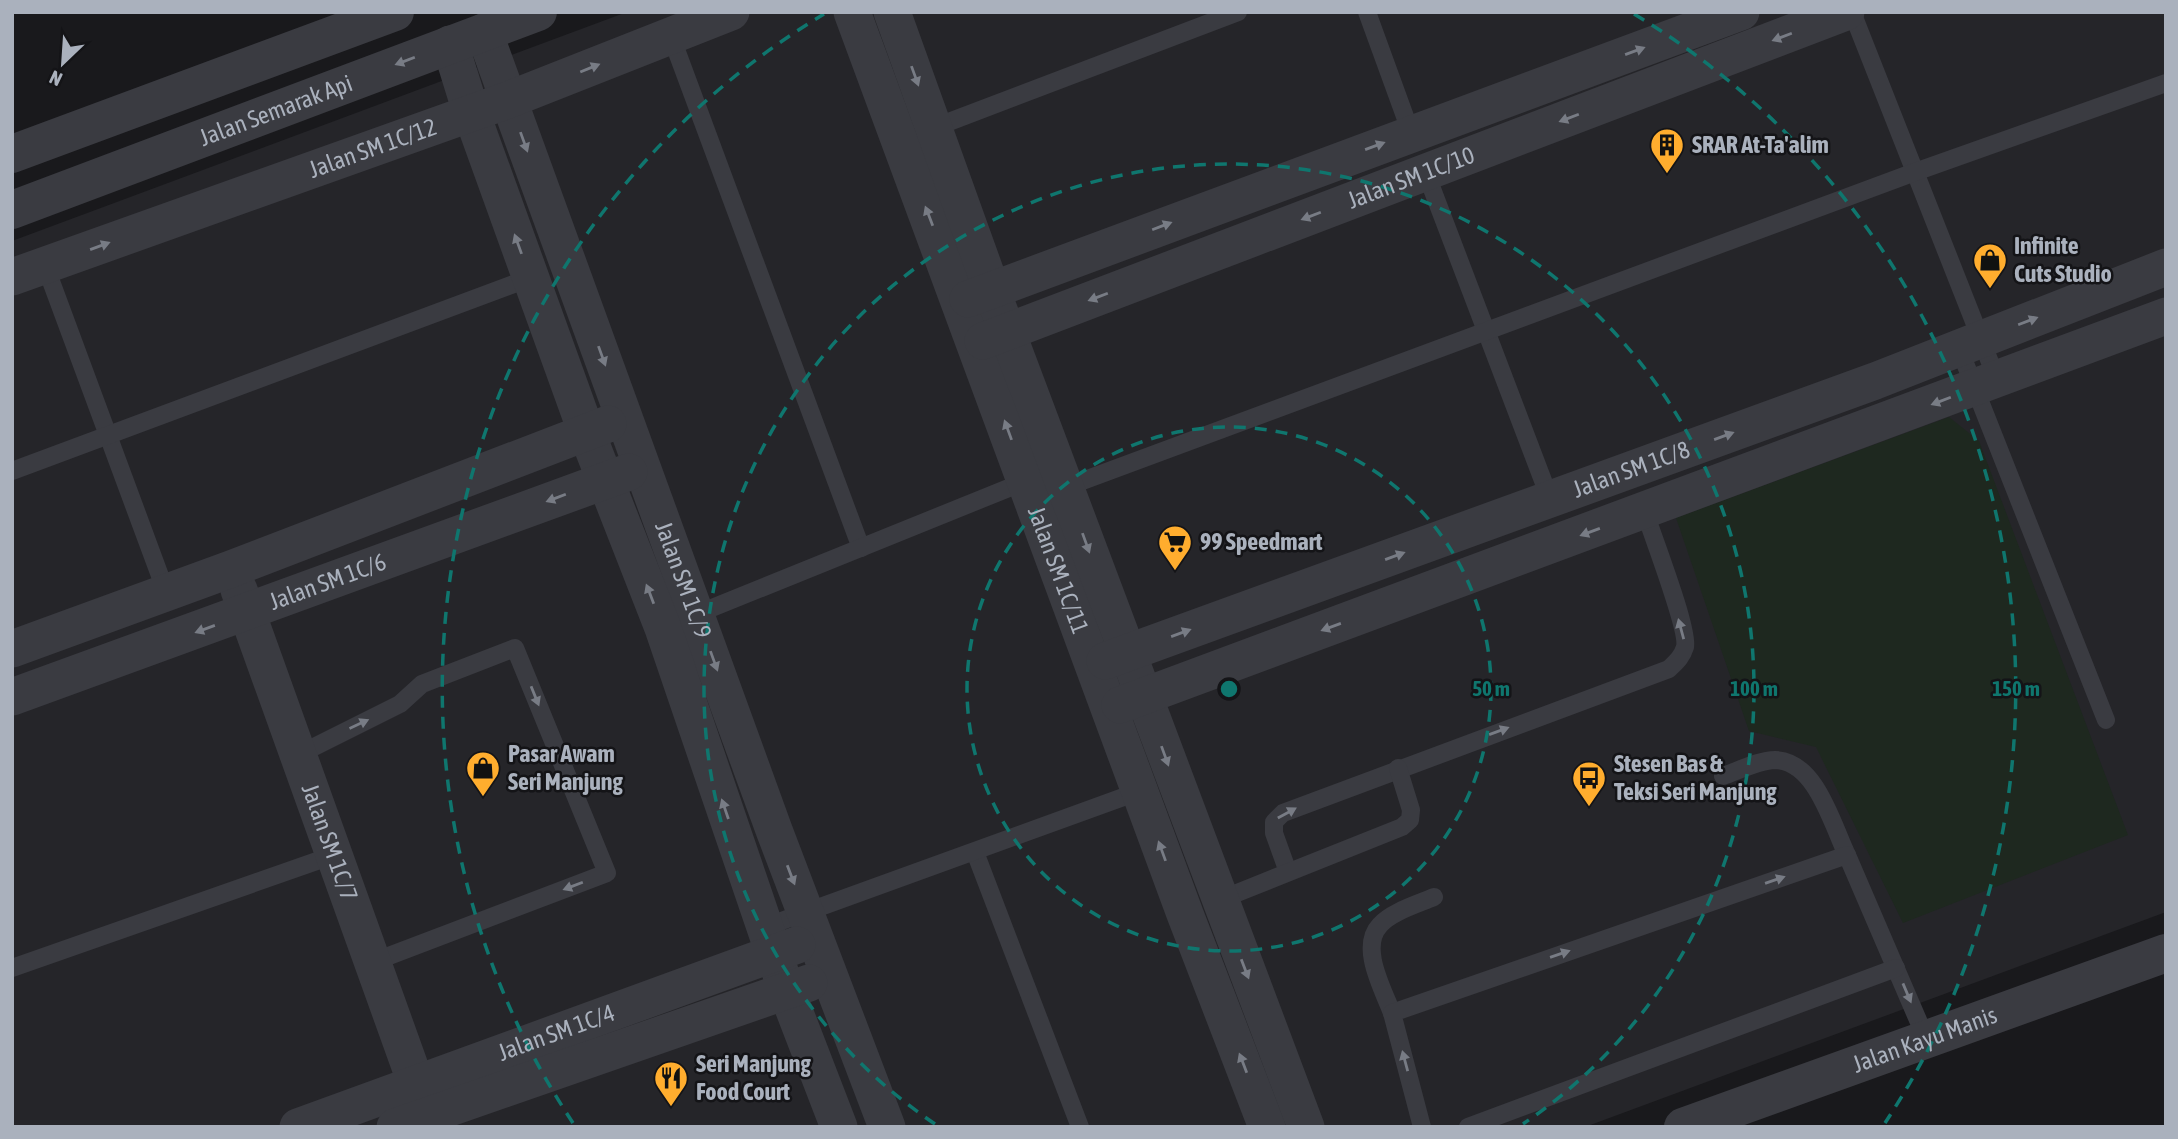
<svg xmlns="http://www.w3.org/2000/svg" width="2178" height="1139" font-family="'Asap Condensed',sans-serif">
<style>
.built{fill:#252529}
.green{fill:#1e281f}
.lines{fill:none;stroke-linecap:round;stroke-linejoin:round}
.service{stroke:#3a3b41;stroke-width:18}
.minor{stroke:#3a3b41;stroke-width:37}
.tertiary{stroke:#3a3b41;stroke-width:38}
.oneway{fill:#787c85}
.ring{fill:none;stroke:#0f766e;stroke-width:3.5;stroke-dasharray:12 9}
.labels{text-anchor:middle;stroke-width:5;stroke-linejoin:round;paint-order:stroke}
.street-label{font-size:24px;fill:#aab1bd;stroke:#141417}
.poi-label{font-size:24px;font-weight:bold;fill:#aab1bd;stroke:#141417;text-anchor:start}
.centre{fill:#0f766e;stroke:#141417;stroke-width:3.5}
.ring-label{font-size:21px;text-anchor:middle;font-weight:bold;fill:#0f766e;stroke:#141417;stroke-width:5;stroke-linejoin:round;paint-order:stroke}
</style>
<rect width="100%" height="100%" fill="#19191c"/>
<polygon class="built" points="627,12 2166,12 2166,912 1585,1127 12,1127 12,241"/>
<polygon class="green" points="1949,417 1979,441 2128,835 1903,923 1816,747 1749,731 1676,518"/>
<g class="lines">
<g class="service">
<polyline points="1367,12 1411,133"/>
<polyline points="1852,12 1997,380"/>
<polyline points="671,36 861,548"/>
<polyline points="933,128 1238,12"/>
<polyline points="1426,173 1550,499"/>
<polyline points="45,265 166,592"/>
<polyline points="1959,348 2106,720"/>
<polyline points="12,471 530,278"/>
<polyline points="1066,487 1915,172 2166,83"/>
<polyline points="697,614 1026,481"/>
<polyline points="298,755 400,704 422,684 515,648 607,873 373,962"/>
<path d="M1723,776C1738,771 1759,760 1775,760C1816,761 1832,824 1847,855"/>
<polyline points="975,852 1080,1127"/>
<path d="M1288,872L1274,833V822L1283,813L1669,669C1676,662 1682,657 1685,647C1689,629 1652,535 1645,512"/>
<polyline points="1217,901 1402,827 1410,820 1411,810 1398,768"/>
<polyline points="765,927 1140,791"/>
<polyline points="12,968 334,855"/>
<path d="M1392,1013C1383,989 1359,947 1380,925C1391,912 1418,904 1434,897"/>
<polyline points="1422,1127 1392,1013 1847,855 1927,1041"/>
<polyline points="1468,1127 1896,968"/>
</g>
<g class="minor">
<path id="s1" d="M852,12L1185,914L1267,1127"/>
<polyline points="892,12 1007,332 1306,1127"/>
<path id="s2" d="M484,32L774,830L887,1127"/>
<polyline points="450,44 471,112 586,431 663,628 787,992 839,1127"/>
<path id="s3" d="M12,277L508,100L731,12"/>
<polyline points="968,299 1741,12"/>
<path id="s4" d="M983,341L1846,12"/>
<path id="s5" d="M239,590L427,1114"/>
<polyline points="12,649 231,569 608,424"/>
<path id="s6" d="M1105,661L1875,381L2166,267"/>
<path id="s7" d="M12,697L629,472"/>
<polyline points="1120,705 2166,316"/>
<path id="s8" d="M298,1127L797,945"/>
<polyline points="395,1127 809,983"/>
</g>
<g class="tertiary">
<polyline points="12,154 395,12"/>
<path id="s9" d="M12,210L538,12"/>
<path id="s10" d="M1683,1127L2166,953"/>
</g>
</g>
<defs><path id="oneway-solid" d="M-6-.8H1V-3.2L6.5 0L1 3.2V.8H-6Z" transform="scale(1.75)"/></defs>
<g class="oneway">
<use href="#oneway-solid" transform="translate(1782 37) rotate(159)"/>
<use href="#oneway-solid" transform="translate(1635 51) rotate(-20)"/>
<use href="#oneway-solid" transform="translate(405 61) rotate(159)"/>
<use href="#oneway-solid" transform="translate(590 68) rotate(-22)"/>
<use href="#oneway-solid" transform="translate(915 76) rotate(70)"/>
<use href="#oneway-solid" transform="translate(1569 118) rotate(159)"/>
<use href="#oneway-solid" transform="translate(524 142) rotate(70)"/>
<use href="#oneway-solid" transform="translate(1375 146) rotate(-20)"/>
<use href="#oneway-solid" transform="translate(929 216) rotate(-111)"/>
<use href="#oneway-solid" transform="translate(1311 216) rotate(159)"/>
<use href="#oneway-solid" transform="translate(1162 226) rotate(-21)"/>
<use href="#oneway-solid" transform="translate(518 244) rotate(-110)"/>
<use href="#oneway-solid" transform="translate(100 246) rotate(-20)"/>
<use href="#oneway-solid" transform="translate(1098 297) rotate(159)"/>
<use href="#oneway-solid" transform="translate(2028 321) rotate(-21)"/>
<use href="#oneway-solid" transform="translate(602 356) rotate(70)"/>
<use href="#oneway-solid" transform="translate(1941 401) rotate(159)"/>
<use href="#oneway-solid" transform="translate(1008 430) rotate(-110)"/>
<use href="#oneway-solid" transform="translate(1724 436) rotate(-20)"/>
<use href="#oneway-solid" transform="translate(556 498) rotate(159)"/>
<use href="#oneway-solid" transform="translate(1590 532) rotate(160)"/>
<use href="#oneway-solid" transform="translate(1086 543) rotate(70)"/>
<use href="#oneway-solid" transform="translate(1395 556) rotate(-20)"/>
<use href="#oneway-solid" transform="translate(650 594) rotate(-111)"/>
<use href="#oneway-solid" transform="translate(1331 627) rotate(160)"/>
<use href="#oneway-solid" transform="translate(205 629) rotate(160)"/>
<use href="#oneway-solid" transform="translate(1681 629) rotate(-105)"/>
<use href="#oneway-solid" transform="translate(1181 633) rotate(-20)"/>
<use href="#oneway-solid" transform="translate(714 661) rotate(70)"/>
<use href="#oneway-solid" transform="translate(535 696) rotate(68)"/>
<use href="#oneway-solid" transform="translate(359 724) rotate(-25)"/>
<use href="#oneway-solid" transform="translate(1499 731) rotate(-20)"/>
<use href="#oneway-solid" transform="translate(1165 756) rotate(70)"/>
<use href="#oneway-solid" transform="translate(725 809) rotate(-109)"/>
<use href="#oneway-solid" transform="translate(1287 813) rotate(-29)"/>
<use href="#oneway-solid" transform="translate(1162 851) rotate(-110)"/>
<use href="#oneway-solid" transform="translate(791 875) rotate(69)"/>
<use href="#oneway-solid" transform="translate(1775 880) rotate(-19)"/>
<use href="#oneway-solid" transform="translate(573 886) rotate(159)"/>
<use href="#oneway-solid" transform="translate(1560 954) rotate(-19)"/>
<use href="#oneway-solid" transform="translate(1245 969) rotate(69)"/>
<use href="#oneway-solid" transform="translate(1907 993) rotate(67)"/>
<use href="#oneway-solid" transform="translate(1405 1061) rotate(-105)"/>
<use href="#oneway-solid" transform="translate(1243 1063) rotate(-111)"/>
</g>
<g class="ring">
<circle cx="1229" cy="689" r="262"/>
<path d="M935 1124A525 525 0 1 1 1523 1124"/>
<path d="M573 1123A787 787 0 0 1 824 14M1634 14A787 787 0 0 1 1885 1123"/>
</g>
<defs>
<g id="building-pin" transform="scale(1.75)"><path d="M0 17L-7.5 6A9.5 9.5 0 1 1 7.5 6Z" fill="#ffad2e" stroke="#141417"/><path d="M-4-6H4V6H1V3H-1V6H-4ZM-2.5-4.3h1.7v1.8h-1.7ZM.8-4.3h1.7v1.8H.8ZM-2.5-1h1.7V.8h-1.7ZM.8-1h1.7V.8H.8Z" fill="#111"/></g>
<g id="shop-pin" transform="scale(1.75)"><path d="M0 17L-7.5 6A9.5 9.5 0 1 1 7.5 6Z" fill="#ffad2e" stroke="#141417"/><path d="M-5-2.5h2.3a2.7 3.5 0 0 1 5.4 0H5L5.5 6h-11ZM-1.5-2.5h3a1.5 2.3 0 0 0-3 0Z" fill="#111"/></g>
<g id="supermarket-pin" transform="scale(1.75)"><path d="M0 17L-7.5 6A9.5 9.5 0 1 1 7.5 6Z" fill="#ffad2e" stroke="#141417"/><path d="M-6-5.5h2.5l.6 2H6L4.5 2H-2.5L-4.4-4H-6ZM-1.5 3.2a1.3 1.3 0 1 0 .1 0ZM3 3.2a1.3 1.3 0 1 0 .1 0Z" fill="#111"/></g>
<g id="bus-pin" transform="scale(1.75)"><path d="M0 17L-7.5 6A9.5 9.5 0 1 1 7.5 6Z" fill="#ffad2e" stroke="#141417"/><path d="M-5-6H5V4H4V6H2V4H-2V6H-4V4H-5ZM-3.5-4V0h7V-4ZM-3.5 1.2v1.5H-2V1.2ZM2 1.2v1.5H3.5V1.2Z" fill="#111"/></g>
<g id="restaurant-pin" transform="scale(1.75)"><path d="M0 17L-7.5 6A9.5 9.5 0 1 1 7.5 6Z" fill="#ffad2e" stroke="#141417"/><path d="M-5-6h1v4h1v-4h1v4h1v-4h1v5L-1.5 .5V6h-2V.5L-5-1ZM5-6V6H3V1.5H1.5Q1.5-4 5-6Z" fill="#111"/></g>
</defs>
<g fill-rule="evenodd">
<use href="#building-pin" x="1667" y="145"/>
<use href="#shop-pin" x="1990" y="260"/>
<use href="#supermarket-pin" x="1175" y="542"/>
<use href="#shop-pin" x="483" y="768"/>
<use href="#bus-pin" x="1589" y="778"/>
<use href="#restaurant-pin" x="671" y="1078"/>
</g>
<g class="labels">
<g class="street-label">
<text dy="8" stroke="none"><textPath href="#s9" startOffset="282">Jalan Semarak Api</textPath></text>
<text dy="8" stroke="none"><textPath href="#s3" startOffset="383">Jalan SM 1C/12</textPath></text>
<text dy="8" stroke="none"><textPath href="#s4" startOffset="458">Jalan SM 1C/10</textPath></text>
<text dy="8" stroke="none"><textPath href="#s6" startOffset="560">Jalan SM 1C/8</textPath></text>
<text dy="8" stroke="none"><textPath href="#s1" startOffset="595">Jalan SM 1C/11</textPath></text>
<text dy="8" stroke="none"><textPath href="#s2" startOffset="583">Jalan SM 1C/9</textPath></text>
<text dy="8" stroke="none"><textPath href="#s7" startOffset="336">Jalan SM 1C/6</textPath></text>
<text dy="8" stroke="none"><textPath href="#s5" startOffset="268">Jalan SM 1C/7</textPath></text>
<text dy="8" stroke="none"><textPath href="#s8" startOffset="275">Jalan SM 1C/4</textPath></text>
<text dy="8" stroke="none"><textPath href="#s10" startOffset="257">Jalan Kayu Manis</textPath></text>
</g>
<g class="poi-label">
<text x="1692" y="153">SRAR At-Ta'alim</text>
<text x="2014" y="254">Infinite<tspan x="2014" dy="28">Cuts Studio</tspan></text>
<text x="1200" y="550">99 Speedmart</text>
<text x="508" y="762">Pasar Awam<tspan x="508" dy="28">Seri Manjung</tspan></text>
<text x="1614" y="772">Stesen Bas &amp;<tspan x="1614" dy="28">Teksi Seri Manjung</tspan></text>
<text x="696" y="1072">Seri Manjung<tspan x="696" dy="28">Food Court</tspan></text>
</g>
</g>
<circle cx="1229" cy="689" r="10" class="centre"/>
<g class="ring-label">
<text x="1491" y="696">50 m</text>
<text x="1754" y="696">100 m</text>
<text x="2016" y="696">150 m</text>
</g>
<rect width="2178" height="1139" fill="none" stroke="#aab1bd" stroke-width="28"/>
<g transform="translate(63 63) rotate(205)" stroke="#141417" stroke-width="5" paint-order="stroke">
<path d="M0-5L12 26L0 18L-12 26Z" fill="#aab1bd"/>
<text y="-10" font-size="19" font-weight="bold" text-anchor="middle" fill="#aab1bd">N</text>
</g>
</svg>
